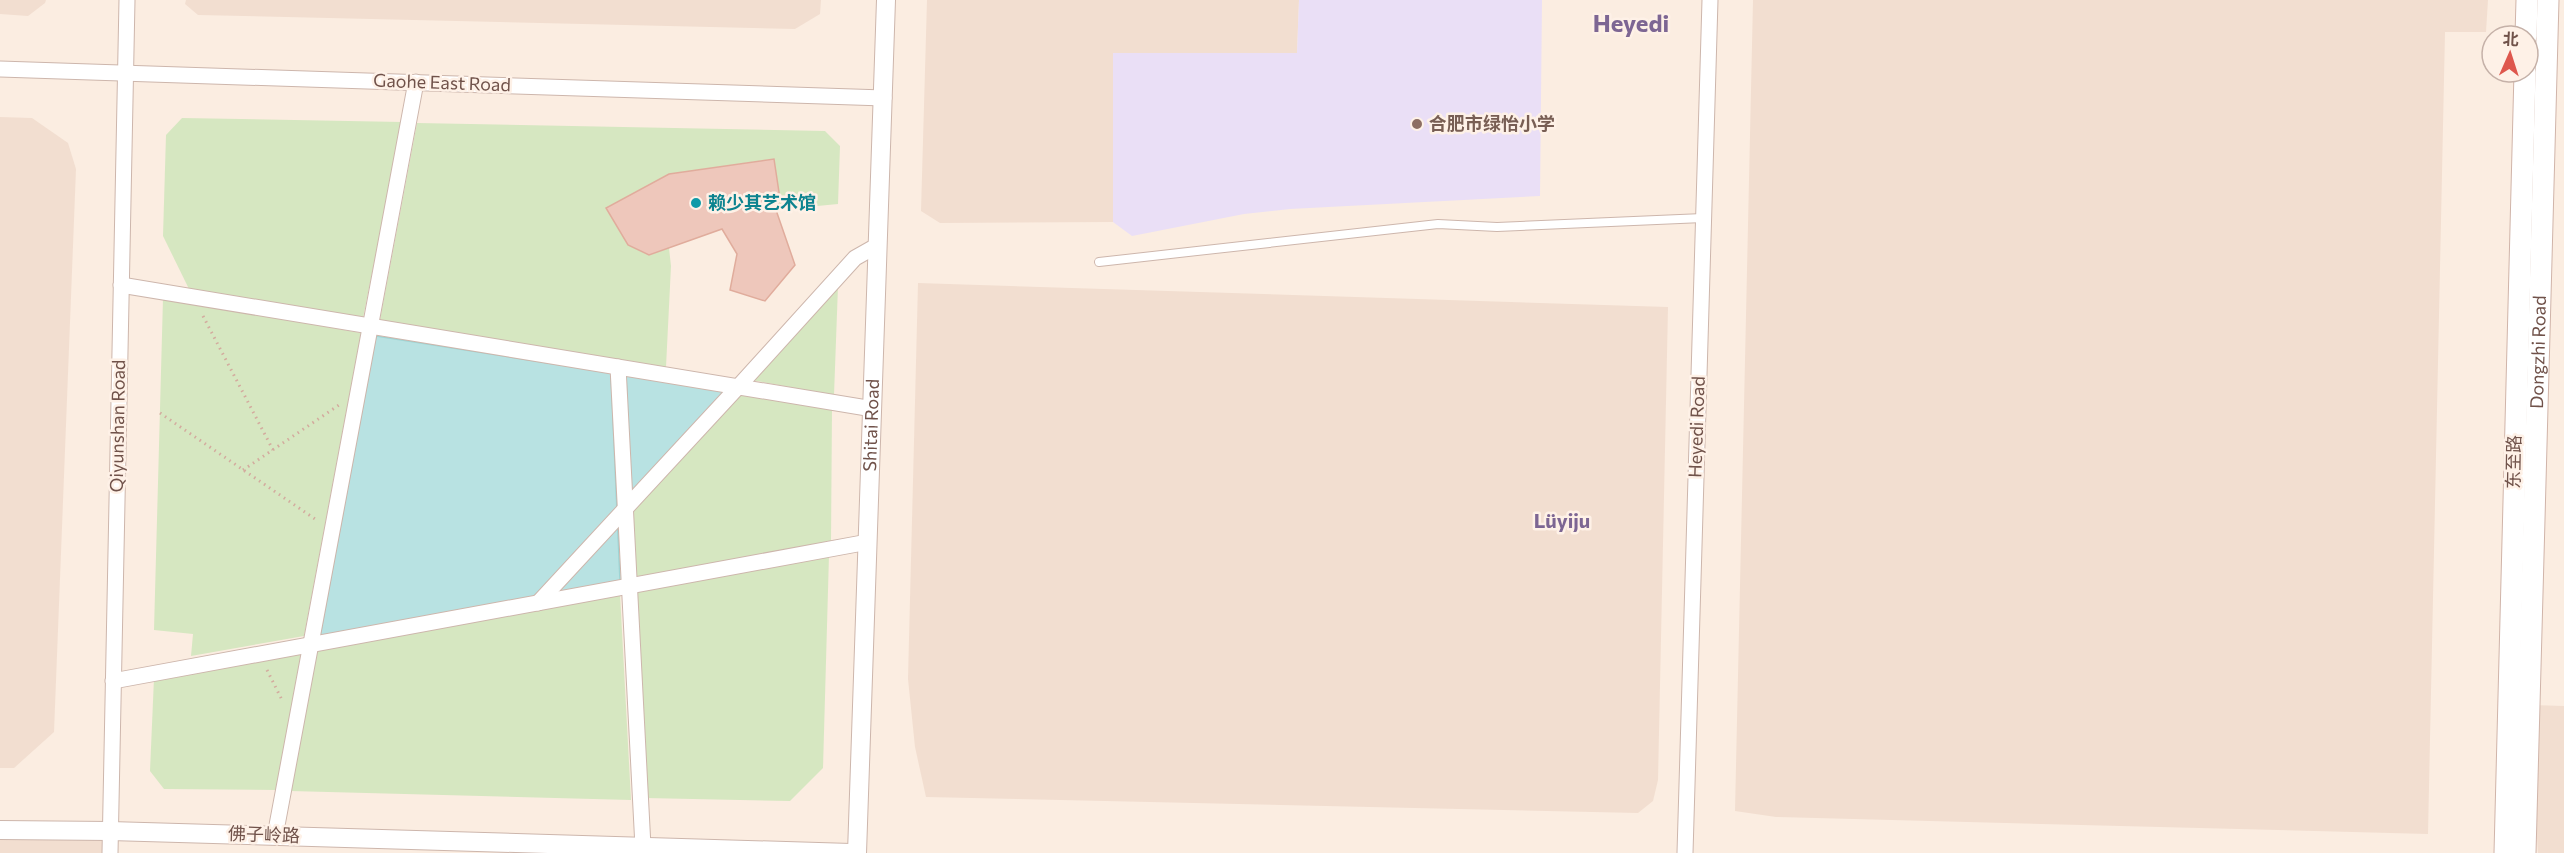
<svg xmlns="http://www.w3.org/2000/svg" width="2564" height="853" font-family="Commissioner,'Noto Sans SC',sans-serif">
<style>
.residential{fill:#f2ded0}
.education{fill:#eadff6}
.green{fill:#d6e7c1}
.water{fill:#b8e2e2;stroke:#9ed4d4;stroke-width:1.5}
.building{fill:#eec7bb;stroke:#e0ac9c;stroke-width:1.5}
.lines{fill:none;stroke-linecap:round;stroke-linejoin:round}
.service-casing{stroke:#cdb6ac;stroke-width:10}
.minor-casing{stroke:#cdb6ac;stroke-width:17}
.tertiary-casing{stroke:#cdb6ac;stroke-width:20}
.secondary-casing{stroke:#d0b4a9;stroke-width:23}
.path{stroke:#d3ab9e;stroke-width:3;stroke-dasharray:1.5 4.5;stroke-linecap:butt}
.service{stroke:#fff;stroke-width:8}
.minor{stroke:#fff;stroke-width:15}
.tertiary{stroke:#fff;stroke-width:18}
.secondary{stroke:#fff;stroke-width:21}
.education-dot{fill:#8d6e63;stroke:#fef1e7;stroke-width:2}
.culture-dot{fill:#0f9aa8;stroke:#fef1e7;stroke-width:2}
.labels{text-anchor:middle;stroke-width:5;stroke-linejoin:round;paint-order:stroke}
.street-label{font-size:18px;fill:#70524a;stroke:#fef1e7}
.education-label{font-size:18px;font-weight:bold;fill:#785e54;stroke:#fef1e7;text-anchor:start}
.culture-label{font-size:18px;font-weight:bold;fill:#0d838f;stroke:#fef1e7;text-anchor:start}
.neighbourhood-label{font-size:20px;font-weight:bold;fill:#7d6693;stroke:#fef1e7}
.district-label{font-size:24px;font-weight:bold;fill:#7d6693;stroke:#fef1e7}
</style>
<rect width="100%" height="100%" fill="#fbede1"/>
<g class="residential">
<polygon points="0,0 46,0 45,3 28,16 0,14"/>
<polygon points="186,0 821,0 820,14 795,29 198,15 185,4"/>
<polygon points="927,0 1299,0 1297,53 1113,53 1113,222 940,223 921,211"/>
<polygon points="1753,0 2488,0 2486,32 2445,32 2428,834 1776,817 1735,811"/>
<polygon points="0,117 32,118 68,143 76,169 54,732 14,768 0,768"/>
<polygon points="918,283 1668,307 1658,780 1653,801 1638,813 926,797 915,747 908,679"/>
<polygon points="2528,705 2564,706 2564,853 2538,853"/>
<polygon points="0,830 110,831 110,853 0,853"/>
</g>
<polygon class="education" points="1299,0 1542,0 1540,196 1290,209 1244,214 1132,236 1113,222 1113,53 1297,53"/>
<g class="green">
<polygon points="182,118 402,122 363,318 189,289 163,236 166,135"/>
<polygon points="417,123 825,131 840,146 838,204 776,210 780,198 773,159 669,174 606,208 628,245 649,255 669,248 671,266 666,367 380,320"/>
<polygon points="838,286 834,395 751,380"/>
<polygon points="163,298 361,333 304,636 191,656 193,634 154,630"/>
<polygon points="737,392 832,409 831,542 634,577 631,505"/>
<polygon points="829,555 823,768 790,801 645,798 635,591"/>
<polygon points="620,594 631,800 290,791 316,648"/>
<polygon points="302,652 277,790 164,789 150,771 154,678"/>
</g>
<g class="water">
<polygon points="376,336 611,373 620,581 320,636"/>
<polygon points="626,374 730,390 631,497"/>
</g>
<polygon class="building" points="774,159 780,199 776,210 795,265 765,301 730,290 737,254 722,229 649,255 628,245 606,208 669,174"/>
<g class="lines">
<g class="service-casing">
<polyline id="service" points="1099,262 1438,224 1497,227 1703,218"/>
</g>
<g class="minor-casing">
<g id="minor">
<polyline points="0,69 884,98"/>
<polyline points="121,285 873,409"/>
<polyline points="618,367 643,847"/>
<polyline points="538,603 738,387 855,258 878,245"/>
<polyline points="113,681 868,542"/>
<polyline points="275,836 416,82"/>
<polyline points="110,853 127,0"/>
<polyline points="1685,853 1710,0"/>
</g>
</g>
<g class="tertiary-casing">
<g id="tertiary">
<polyline points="0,830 110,831 851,853"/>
<path id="s1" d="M857,853L886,0"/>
</g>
</g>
<g class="secondary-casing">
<g id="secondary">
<polyline points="2526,36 2527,0"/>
<polyline points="2505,853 2525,72"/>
<path id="s2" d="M2525,853L2548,0"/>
</g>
</g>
<g class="path">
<polyline points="203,316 273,450"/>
<polyline points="160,413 318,521"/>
<polyline points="243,470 339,405"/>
<polyline points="267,670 283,702"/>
</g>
<use href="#service" class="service"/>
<use href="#minor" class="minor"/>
<use href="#tertiary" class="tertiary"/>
<use href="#secondary" class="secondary"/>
</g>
<circle class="education-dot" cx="1417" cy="124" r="6"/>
<circle class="culture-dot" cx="696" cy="203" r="6"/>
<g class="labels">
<g class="street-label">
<text transform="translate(442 83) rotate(2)" y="6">Gaohe East Road</text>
<text dy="6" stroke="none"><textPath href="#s2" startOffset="501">Dongzhi Road</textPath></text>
<text transform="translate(118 426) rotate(-89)" y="6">Qiyunshan Road</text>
<text dy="6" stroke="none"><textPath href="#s1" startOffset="428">Shitai Road</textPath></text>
<text transform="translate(1697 427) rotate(-88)" y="6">Heyedi Road</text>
<text transform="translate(2514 462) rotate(-89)" y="6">东至路</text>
<text transform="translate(264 835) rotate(2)" y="6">佛子岭路</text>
</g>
<g class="education-label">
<text x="1429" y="130">合肥市绿怡小学</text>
</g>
<g class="culture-label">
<text x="708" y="209">赖少其艺术馆</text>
</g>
<g class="neighbourhood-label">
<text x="1562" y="528">Lüyiju</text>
</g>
<g class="district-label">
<text x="1631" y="32">Heyedi</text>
</g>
</g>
<g transform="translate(2510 54) rotate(3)"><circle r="28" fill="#fef1e7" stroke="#c5b1a8" stroke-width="1.5"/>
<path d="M0-4.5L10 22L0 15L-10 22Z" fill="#de574d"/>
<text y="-9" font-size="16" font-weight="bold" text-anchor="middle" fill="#70524a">北</text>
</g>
</svg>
